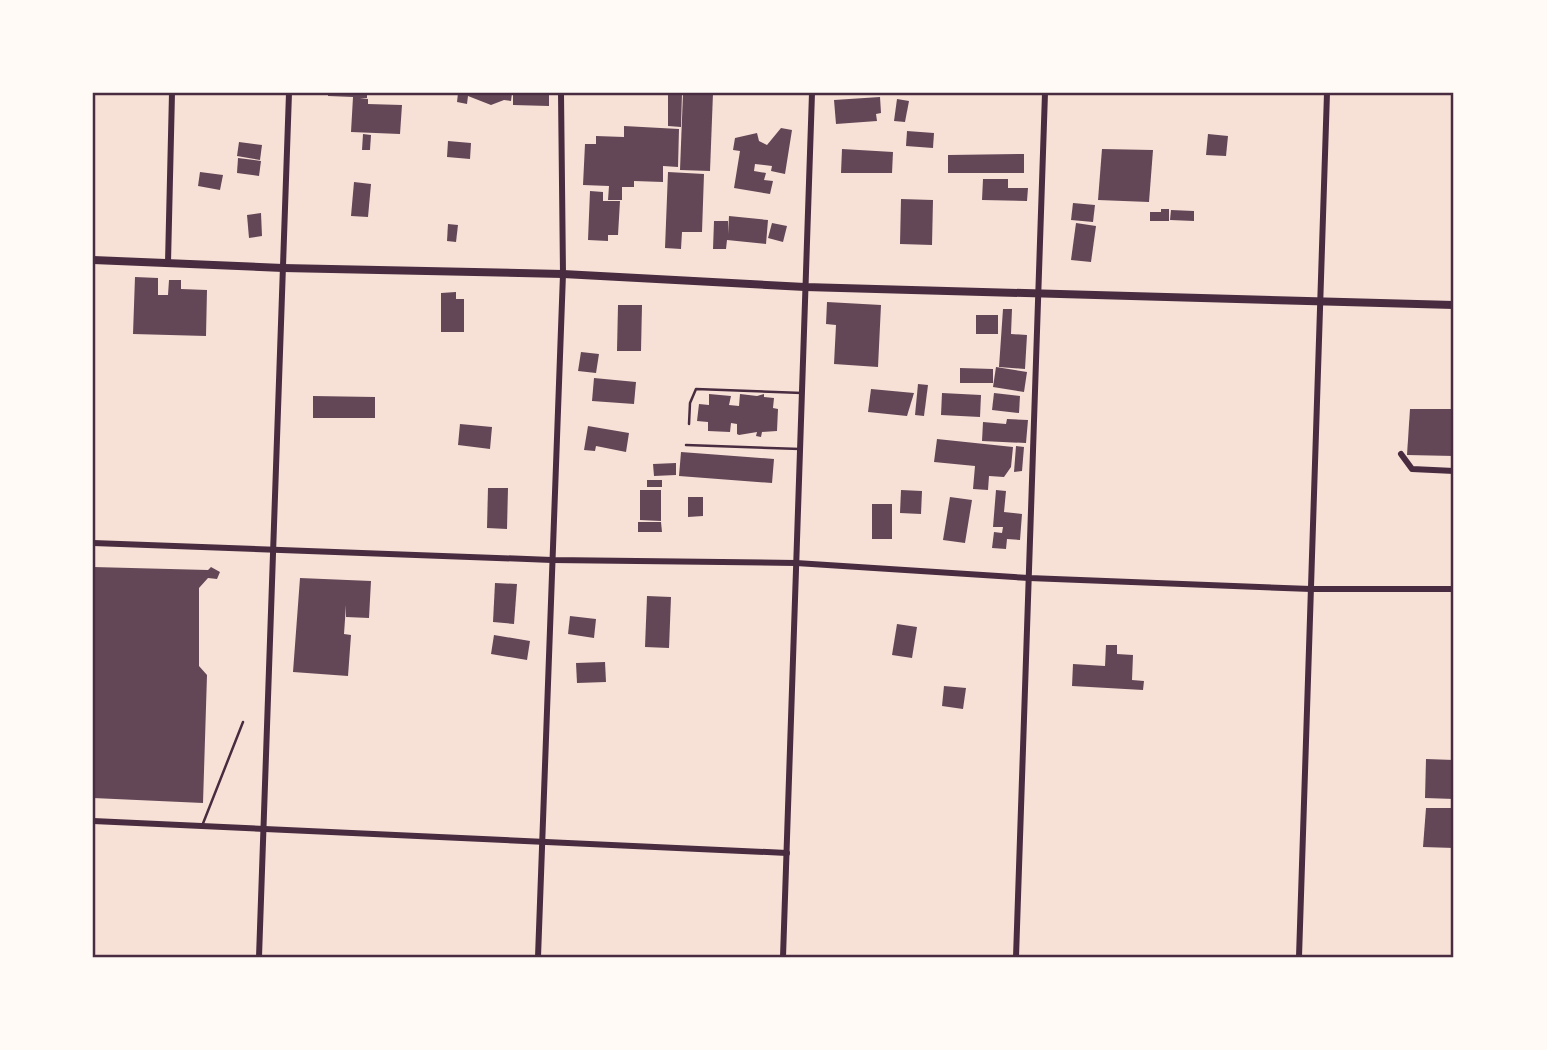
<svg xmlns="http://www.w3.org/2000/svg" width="1547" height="1050" font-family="'Open Sans',sans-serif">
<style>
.building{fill:#644757}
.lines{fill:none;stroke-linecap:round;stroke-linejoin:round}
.service{stroke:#4a2c40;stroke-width:2.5}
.minor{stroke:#4a2c40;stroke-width:6}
.secondary{stroke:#4a2c40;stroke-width:8}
.neatline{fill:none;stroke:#4a2c40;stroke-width:2.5}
</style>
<rect width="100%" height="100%" fill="#f7e1d7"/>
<g class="building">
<polygon points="328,93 367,93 367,98 360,98 368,99 368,104 402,105 400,134 351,132 353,97 328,96"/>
<polygon points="458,93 512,93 511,101 504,100 491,105 468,96 467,104 457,102"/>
<polygon points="513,93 549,93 549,106 513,105"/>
<polygon points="668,93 682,93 681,127 668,126"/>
<polygon points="683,93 713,93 710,171 680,170"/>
<polygon points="880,97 881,113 876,114 877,121 836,124 834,100"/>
<polygon points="897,99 909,101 905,122 894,121"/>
<polygon points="624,126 679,129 678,167 663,166 663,182 634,181 634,187 622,187 622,200 608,200 609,186 583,185 585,144 596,144 596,136 624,137"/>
<polygon points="781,128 792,130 785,174 771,171 772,166 755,164 754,171 766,173 764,180 773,181 770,194 734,188 740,151 733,150 735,138 757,133 759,141 767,145"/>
<polygon points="907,131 934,133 933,148 906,146"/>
<polygon points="363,134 371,135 370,150 362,150"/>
<polygon points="1208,134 1228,136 1226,156 1206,155"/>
<polygon points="448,141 471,143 470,159 447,157"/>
<polygon points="239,142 262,145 260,160 237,156"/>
<polygon points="842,149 893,152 892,173 841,173"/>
<polygon points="1102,149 1153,150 1149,202 1098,200"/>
<polygon points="1024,154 1024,173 948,173 948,155"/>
<polygon points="238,158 261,161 259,176 237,173"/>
<polygon points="200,172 223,175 220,190 198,186"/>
<polygon points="668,172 704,174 702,232 682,232 681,249 665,248"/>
<polygon points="983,179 1008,179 1008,188 1028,188 1027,201 982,200"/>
<polygon points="354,182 371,184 368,217 351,216"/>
<polygon points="590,191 603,192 603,201 620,201 618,235 608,235 608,241 588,240"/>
<polygon points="901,199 933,200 932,245 900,244"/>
<polygon points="1073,203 1095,205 1093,222 1071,220"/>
<polygon points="1161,209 1169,209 1169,221 1150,221 1150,212 1161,212"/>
<polygon points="1171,210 1194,211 1194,221 1170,220"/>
<polygon points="261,213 262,236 249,238 247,215"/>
<polygon points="729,216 768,220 766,244 727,240 726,249 713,249 714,221 728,221 728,234"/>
<polygon points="772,223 787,226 783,242 768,238"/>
<polygon points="1076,223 1096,226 1091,262 1071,260"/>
<polygon points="448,224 458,225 456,242 447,241"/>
<polygon points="135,277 158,278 158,295 168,295 169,280 181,280 181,289 207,290 206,336 133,334"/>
<polygon points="456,292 456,299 464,299 464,332 441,332 441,293"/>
<polygon points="827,302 881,305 878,367 834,364 836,325 826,324"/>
<polygon points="618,305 642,305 641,351 617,351"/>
<polygon points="1003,309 1012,309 1011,334 1027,335 1025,369 999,367"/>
<rect x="976" y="315" width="22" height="19"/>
<polygon points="581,352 599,354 596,373 578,371"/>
<polygon points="996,367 1027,372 1024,392 993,387"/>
<polygon points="960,368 993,369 993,383 960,383"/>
<polygon points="594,378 636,382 634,404 592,401"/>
<polygon points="918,384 928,385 924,416 915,415"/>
<polygon points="871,389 914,393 907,416 868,412"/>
<polygon points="942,393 981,395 980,417 941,415"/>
<polygon points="994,393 1020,396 1019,413 992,410"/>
<polygon points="709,394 731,396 729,405 739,406 740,394 757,396 764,394 764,397 774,398 773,408 778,409 777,431 762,432 761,437 756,436 757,432 739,435 737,434 737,424 731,423 730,432 708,431 708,422 697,421 699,404 709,405"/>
<polygon points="313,396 375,397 375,418 313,418"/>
<polygon points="1410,409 1454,409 1454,456 1407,455"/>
<polygon points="1007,419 1028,420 1026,443 982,441 983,422 1006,424"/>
<polygon points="460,424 492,427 490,449 458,445"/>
<polygon points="588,426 629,433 626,452 596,446 595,451 584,450"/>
<polygon points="937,439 1013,447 1011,467 1004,477 989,476 988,490 973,489 975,466 934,462"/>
<polygon points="1016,446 1024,447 1022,471 1014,472"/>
<polygon points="681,452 774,459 772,483 679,476"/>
<polygon points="676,463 676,475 654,476 653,464"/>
<rect x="647" y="480" width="15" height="7"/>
<polygon points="488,488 508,488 507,529 487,528"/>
<polygon points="640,490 661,490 661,521 640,520"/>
<polygon points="901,490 922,491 921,514 900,513"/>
<polygon points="996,490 1006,491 1004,512 1022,514 1020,540 1007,539 1006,549 992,548 994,532 1002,533 1003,527 993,527"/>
<polygon points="688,497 703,497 703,516 688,517"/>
<polygon points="950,497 972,500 965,543 943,540"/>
<rect x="872" y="504" width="20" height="35"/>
<polygon points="638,522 661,522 662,532 638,532"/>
<polygon points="93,567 208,570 211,567 220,572 217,579 208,578 199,588 199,666 207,675 203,803 93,798"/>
<polygon points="300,578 371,581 369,618 346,617 346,605 344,634 351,635 348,676 293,672"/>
<polygon points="495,583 517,584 514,624 493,622"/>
<polygon points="647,596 671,597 669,648 645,647"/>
<polygon points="570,616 596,619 594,638 568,634"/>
<polygon points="897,624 917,627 912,658 892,655"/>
<polygon points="494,635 530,641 527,660 491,654"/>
<polygon points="1106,645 1117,645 1117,654 1133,655 1132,680 1144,681 1143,690 1072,686 1073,664 1105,666"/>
<polygon points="605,662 606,682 577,683 576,663"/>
<polygon points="944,686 966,688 963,709 942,706"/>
<polygon points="1426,759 1454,760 1454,799 1425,798"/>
<polygon points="1426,808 1454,808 1454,848 1423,847"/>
</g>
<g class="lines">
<g class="service">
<polyline points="689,424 690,403 696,389 802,393"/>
<polyline points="686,445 800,449"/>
<polyline points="202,826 243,722"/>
</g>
<g class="minor">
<polyline points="168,263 172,93"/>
<polyline points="1401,454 1412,469 1454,471"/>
<polyline points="93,543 552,560 796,563 1029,578 1311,589 1454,589"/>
<polyline points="93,821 787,853"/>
<polyline points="259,957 289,93"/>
<polyline points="538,957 563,274 561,93"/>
<polyline points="783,957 812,93"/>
<polyline points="1016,957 1045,93"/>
<polyline points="1299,957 1327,93"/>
</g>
<polyline class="secondary" points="93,260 283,268 563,274 805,287 1454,305"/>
</g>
<rect width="1547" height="1050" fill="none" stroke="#fffaf5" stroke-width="189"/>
<rect x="94" y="94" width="1358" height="862" class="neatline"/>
</svg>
